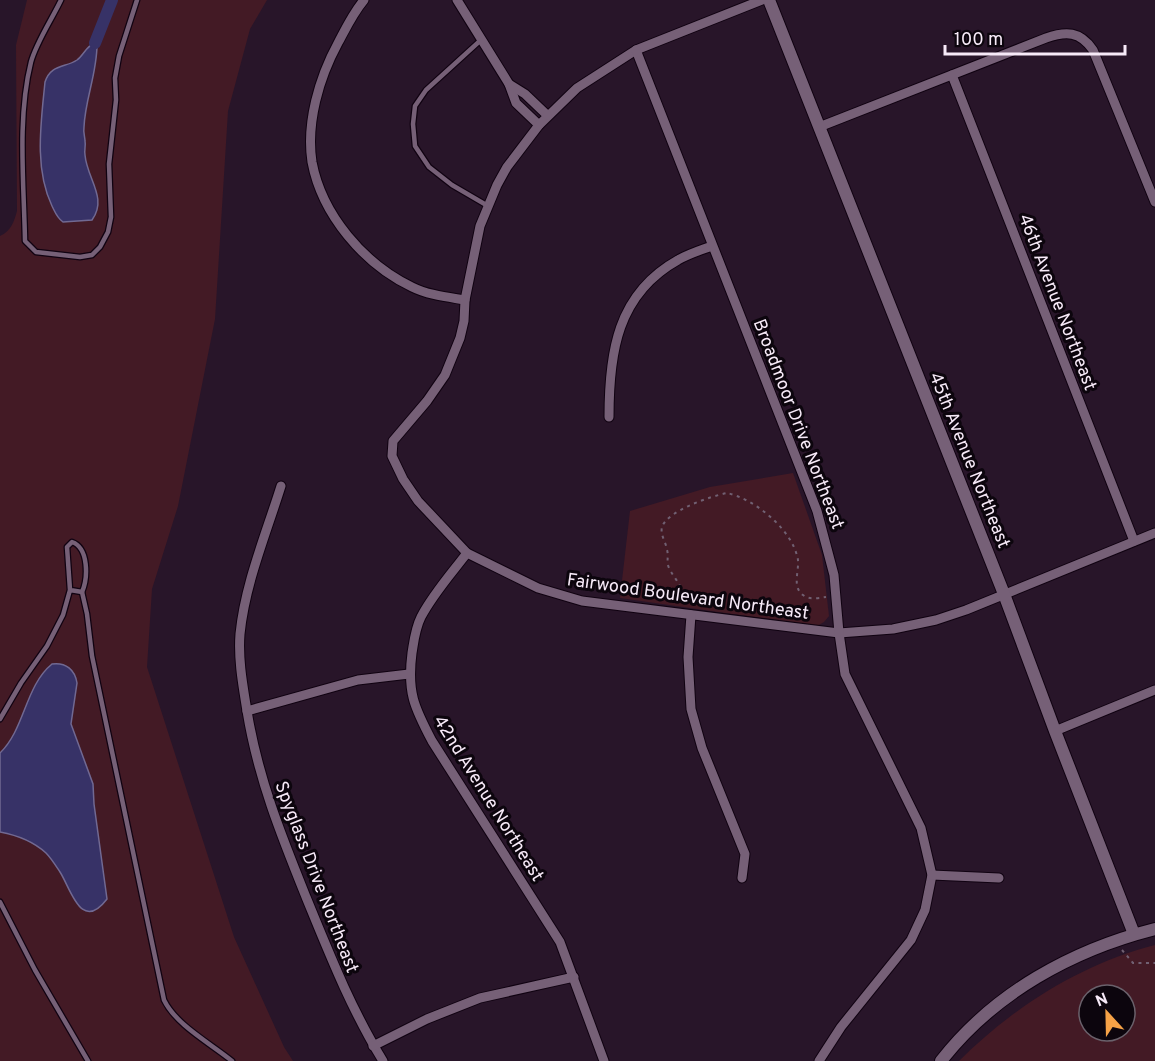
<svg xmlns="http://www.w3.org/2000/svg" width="1155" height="1061" font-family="Overpass,sans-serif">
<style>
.green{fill:#431a25;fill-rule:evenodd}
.water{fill:#373267;stroke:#716992;stroke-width:1.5}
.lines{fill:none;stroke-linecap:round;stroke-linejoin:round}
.canal{stroke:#373267;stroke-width:12}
.service-casing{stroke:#100211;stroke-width:7}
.minor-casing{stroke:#100211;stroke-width:11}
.tertiary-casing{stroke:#100211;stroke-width:14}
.path{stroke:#716072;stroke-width:2;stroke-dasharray:3 4.5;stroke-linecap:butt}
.service{stroke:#766077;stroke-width:4.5}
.minor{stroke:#766077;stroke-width:9}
.tertiary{stroke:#766077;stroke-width:12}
.labels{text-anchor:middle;stroke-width:6;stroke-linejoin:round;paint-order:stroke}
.street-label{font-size:18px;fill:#f7eaf8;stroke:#0c050d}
</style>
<rect width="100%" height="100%" fill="#281529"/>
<g class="green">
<path d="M27,0H267L250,29L228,111L215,319L178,506L152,589L147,667L234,937L284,1047L293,1061H0V236C11,231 14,222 17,211L16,45Z"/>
<polygon points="793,473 822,555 829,616 824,622 817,626 620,598 630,511 710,487"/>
<path d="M1155,945V1061H959C1013,1007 1081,964 1155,945ZM1089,995H1125V1031H1089Z"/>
</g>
<g class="water">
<path d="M95,43L97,45C97,73 85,100 84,127C83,132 85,137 85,141C86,146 84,150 85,155C87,179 108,198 92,220L63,222C57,218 55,212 52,206C34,168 41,123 45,82C51,64 65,68 77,60C84,55 86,46 95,43Z"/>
<path d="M52,664C66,662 75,670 77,683L71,724L93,784L94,804L107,899C81,933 71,889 60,872C56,866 51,858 46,853C34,842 16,835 0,832V753C25,729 25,686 52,664Z"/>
</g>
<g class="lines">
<polyline class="canal" points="95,43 112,0"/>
<g class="service-casing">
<g id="service">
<path d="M61,0C52,19 36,43 31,62C17,118 24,184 25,241L36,252L80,257L92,255L100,247L108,232L111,217L109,164L116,100L115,78L119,56L137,0"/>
<polyline points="482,39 426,90 415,106 413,124 415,146 429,167 452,185 488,206"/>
<path d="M82,592L87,614L92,656L164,1000C176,1025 210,1043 232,1061"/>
<path d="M0,719L21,683L47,646L63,615L70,590L67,547L72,542C89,548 88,578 82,592L70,590"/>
<polyline points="0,902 35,970 88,1061"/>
</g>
</g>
<g class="minor-casing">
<g id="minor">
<path d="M364,0C353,13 346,28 338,43C319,78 306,123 312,162C322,215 364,264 412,287C428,295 447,297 465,300"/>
<polyline points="457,0 509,84 516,103 539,125"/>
<polyline points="762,0 636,50 577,88 539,125 507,167 497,185 480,226 465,300 464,321 460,338 445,375 427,401 393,441 392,456 403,479 418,501 467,553 538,588 582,601 839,633 893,629 936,620 966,610 1155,533"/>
<polyline points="636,50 817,511 834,575 839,633 845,674 921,828 932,875 925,910 911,940 841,1027 819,1061"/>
<polyline points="952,75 1134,541"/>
<polyline points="509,84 525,94 547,115"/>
<path d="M819,127L1046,38C1066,31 1080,31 1093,50L1155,202"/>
<path d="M609,417C609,353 617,294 678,260C688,254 701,250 712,246"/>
<path d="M281,486C266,534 245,584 240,634C238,660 243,686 247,711C258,778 281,835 306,897C329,953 351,1009 383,1061"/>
<path d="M467,553C451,574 433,594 421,617C415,629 414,641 412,653C407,692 414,707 432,741L560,942L604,1061"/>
<polyline points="691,615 688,657 691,709 702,748 745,854 742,878"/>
<polyline points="247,711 358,680 409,674"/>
<polyline points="1055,731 1155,690"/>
<polyline points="932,875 999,878"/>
<polyline points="373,1046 427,1019 480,998 574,977"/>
</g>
</g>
<g class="tertiary-casing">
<g id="tertiary">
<polyline points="769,0 1004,594 1055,731 1134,934"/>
<path d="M941,1061C994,993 1072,950 1155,929"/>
</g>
</g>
<g class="path">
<path d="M682,602C684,585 676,582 669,568C666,562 669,556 667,550C666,542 660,535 662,527C667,511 711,496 727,493C755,499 793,530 798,560C799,572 792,587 803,595C809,600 819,598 826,597"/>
<polyline points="1122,950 1133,963 1155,963"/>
</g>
<use href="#service" class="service"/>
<use href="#minor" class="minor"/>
<use href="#tertiary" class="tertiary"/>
</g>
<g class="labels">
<g class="street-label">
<text transform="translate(1058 302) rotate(69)" y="6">46th Avenue Northeast</text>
<text transform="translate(799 424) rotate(69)" y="6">Broadmoor Drive Northeast</text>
<text transform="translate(970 460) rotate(68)" y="6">45th Avenue Northeast</text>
<text transform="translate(688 596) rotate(8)" y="6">Fairwood Boulevard Northeast</text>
<text transform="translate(489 798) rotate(58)" y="6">42nd Avenue Northeast</text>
<text transform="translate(317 877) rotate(69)" y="6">Spyglass Drive Northeast</text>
</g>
</g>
<g transform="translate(1107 1013) rotate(338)"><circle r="28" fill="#0c050d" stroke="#6a616b" stroke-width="1.5"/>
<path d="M0-4.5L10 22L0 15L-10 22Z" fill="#f6a247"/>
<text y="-9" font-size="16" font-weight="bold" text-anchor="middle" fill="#f7eaf8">N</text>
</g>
<path d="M945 45v9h180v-9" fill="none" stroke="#f7eaf8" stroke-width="3"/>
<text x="954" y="45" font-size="18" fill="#f7eaf8" stroke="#0c050d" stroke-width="4.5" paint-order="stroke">100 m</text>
</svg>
